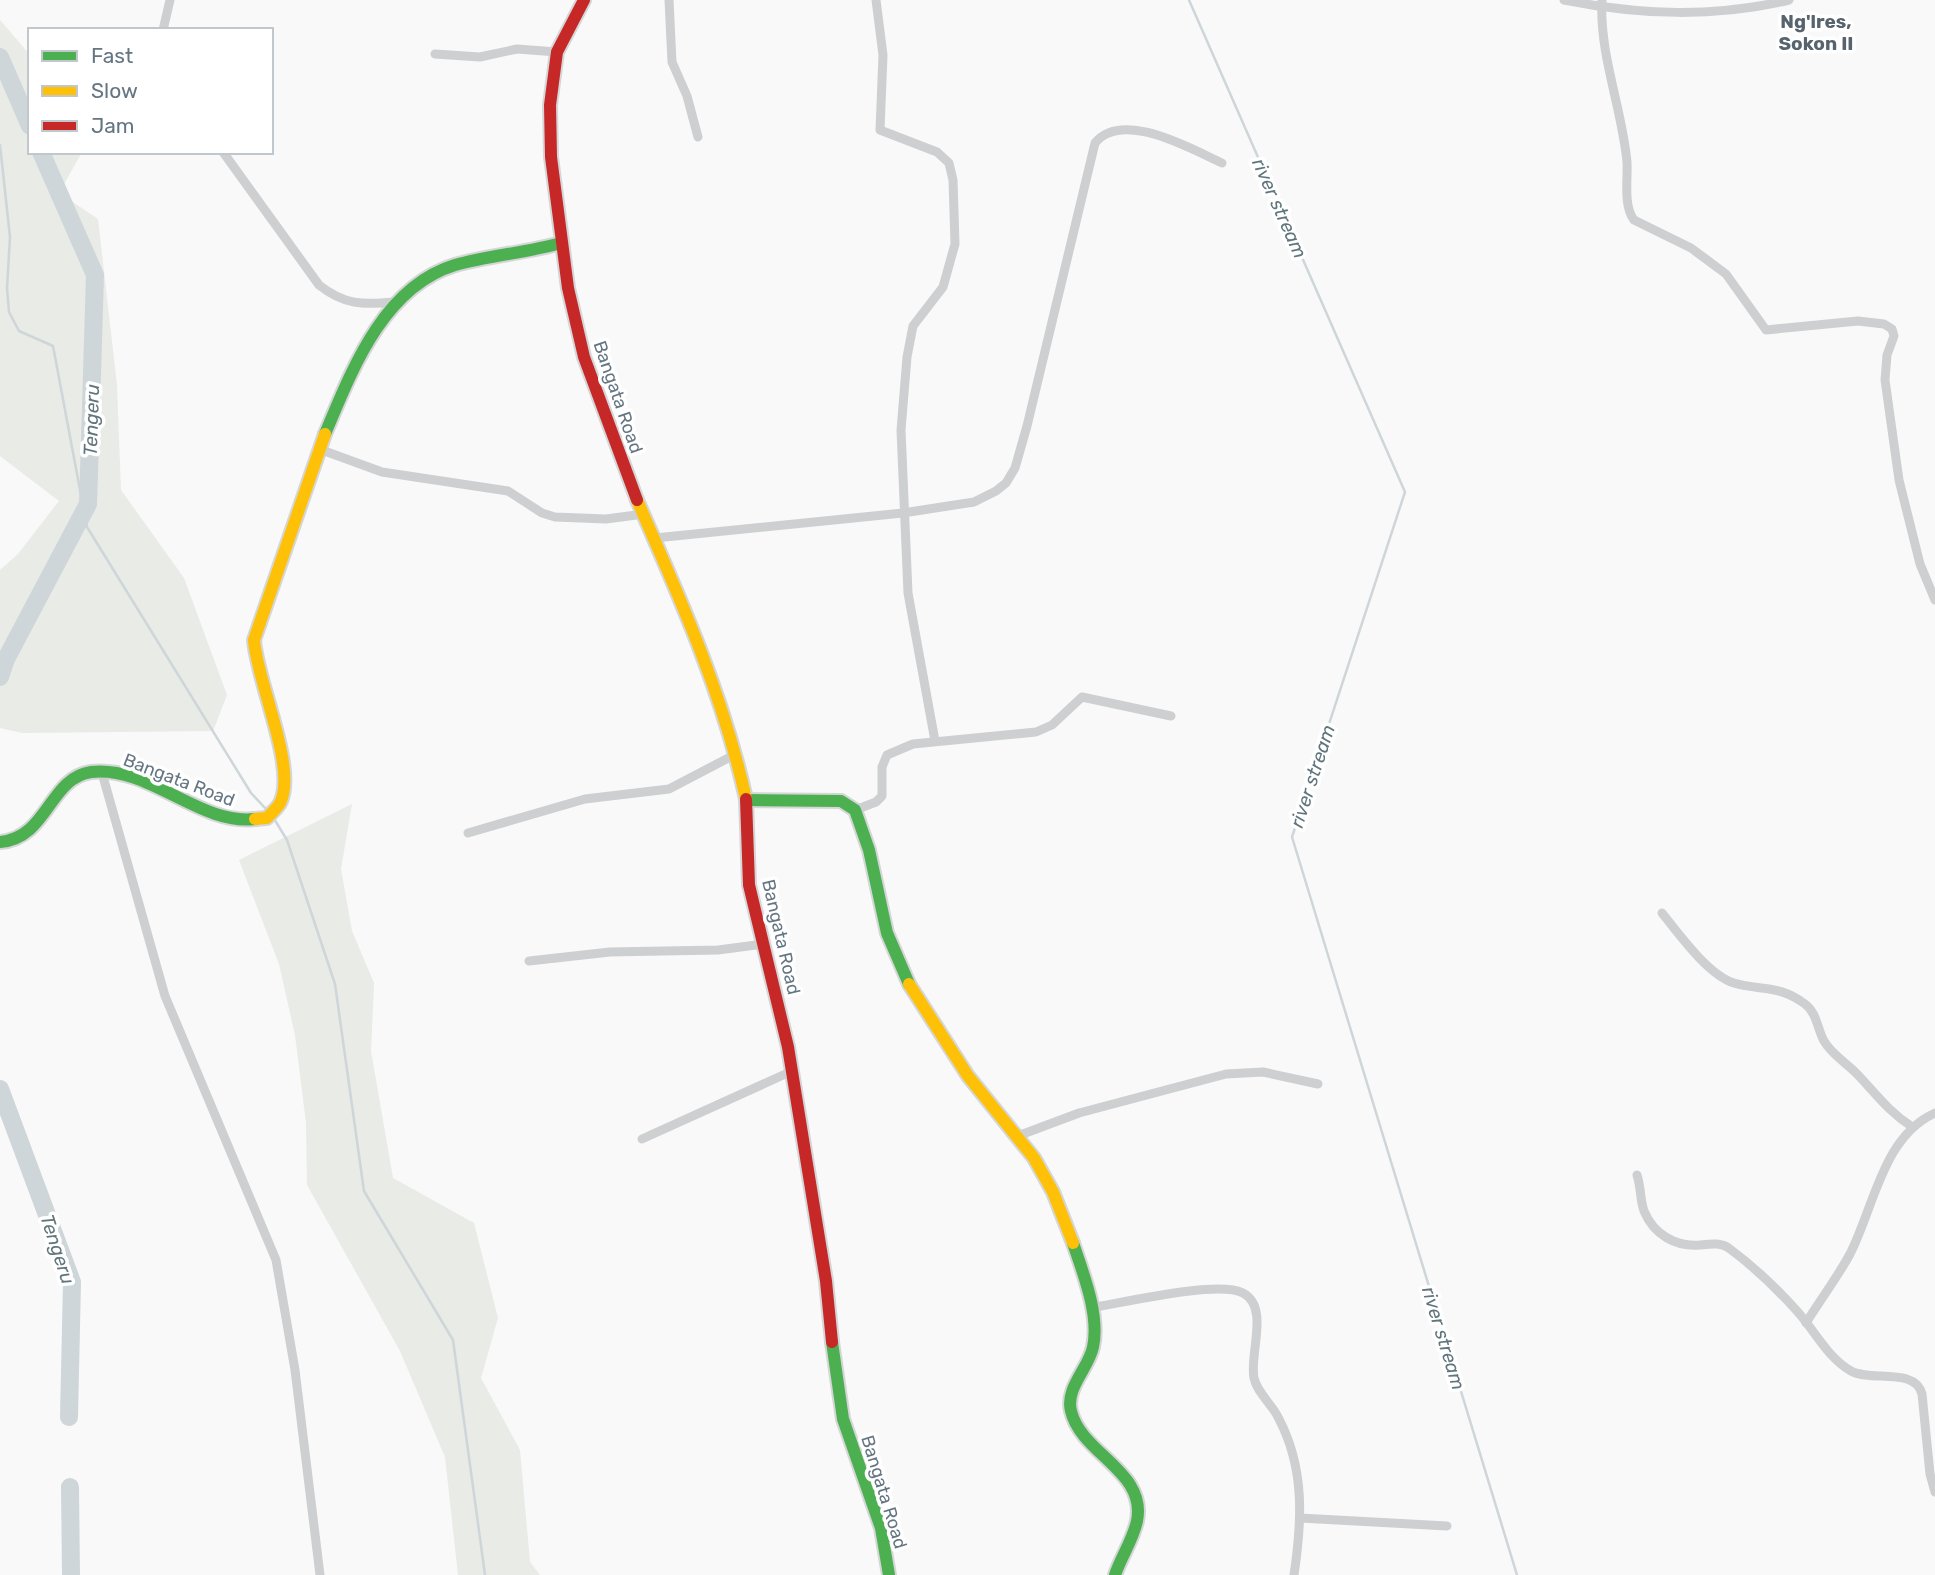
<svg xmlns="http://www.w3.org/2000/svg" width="1935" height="1575" font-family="Rubik,sans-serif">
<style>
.green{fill:#e8ebe6}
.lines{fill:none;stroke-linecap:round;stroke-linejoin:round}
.stream{stroke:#ced6d9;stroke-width:2.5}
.river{stroke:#ced6d9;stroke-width:18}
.fast-casing{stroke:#d5d6d7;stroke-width:16}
.slow-casing{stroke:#d5d6d7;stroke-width:16}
.jam-casing{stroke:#d5d6d7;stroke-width:16}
.street{stroke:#cecfd0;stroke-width:9}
.fast{stroke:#4caf50;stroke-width:12}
.slow{stroke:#ffc107;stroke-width:12}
.jam{stroke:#c62828;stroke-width:12}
.labels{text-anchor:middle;stroke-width:7;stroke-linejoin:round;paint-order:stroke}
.street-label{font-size:18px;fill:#657683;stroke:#fff}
.neighbourhood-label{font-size:19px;font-weight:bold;fill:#57646e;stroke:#fff}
.water-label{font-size:19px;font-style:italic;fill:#60757c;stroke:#fff}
</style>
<rect width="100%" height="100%" fill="#f9f9f9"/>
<g class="green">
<polygon points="0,20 30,55 30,152 82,152 59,193 98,219 117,385 121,490 184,578 227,695 213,731 22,733 0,728 0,570 18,554 59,501 0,456"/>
<polygon points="352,804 341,869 352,931 374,983 371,1051 393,1178 474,1223 498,1318 481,1378 520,1450 530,1562 540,1575 458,1575 445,1457 400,1351 307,1185 306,1123 295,1035 279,964 239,860"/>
</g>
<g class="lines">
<g class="stream">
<polyline points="1189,0 1405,492 1292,837 1517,1575"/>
<polyline points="0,145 10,237 7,288 9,312 19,331 53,346 87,527 251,793 266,809"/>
<polyline points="273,817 287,840 335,984 364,1191 453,1340 485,1575"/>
</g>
<g class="river">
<polyline points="0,57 30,126"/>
<polyline points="0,677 6,659 88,504 95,275 41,152"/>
<polyline points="0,1089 72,1282 69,1417"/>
<polyline points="70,1487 71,1575"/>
</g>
<g class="fast-casing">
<g id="fast">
<path d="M325,434C352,370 383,287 455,265C490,255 526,253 561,243"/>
<polyline points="746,800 841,801 855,810 869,850 887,933 909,984"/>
<path d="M0,842C48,838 49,778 91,772C149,765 200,826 255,819"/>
<path d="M1073,1243C1083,1273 1100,1315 1093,1347C1089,1368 1065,1388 1071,1411C1081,1454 1147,1471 1137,1521C1133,1540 1121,1557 1115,1575"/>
<polyline points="832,1342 843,1419 881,1528 889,1575"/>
</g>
</g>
<g class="slow-casing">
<g id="slow">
<path d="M637,500C680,598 723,694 746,799"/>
<path d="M255,819L267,818C271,813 279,807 281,801C296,765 257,682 254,640L325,434"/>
<polyline points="909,984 968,1076 1034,1158 1053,1192 1073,1243"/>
</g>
</g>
<g class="jam-casing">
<g id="jam">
<polyline points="584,0 557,52 550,105 551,157 568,288 584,357 637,500"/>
<polyline points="746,799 749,885 788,1047 826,1281 832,1342"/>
</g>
</g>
<g class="street">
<polyline points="669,0 672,62 687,96 698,137"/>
<polyline points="876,0 883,55 880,130 937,152 949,163 953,180 955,244 943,287 913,326 907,357 901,430 908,593 935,741"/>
<path d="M1564,0C1640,15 1713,18 1789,0"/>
<path d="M1602,0C1599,54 1622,108 1627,162C1628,180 1623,205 1634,220L1691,248L1726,274L1766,330L1858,321L1884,324L1892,329L1894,336L1887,355L1885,380L1899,480L1920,564L1935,600"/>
<polyline points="163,30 170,0"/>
<polyline points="435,54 480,57 517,49 557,52"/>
<path d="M223,152L319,285C344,305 363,305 394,302"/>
<polyline points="319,449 382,472 508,491 542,513 555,517 606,519 644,514"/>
<path d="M655,538L903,513L974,502L996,491L1006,483L1015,468L1027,426L1095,143C1122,109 1191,149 1222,163"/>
<polyline points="102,773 165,996 276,1260 295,1370 320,1575"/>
<polyline points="855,810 876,802 882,796 882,767 887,755 913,744 1036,732 1052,725 1082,697 1171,716"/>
<polyline points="468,833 585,799 669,789 736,754"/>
<path d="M1662,913C1679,934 1708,975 1734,983C1761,991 1778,984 1805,1004C1817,1013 1817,1028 1824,1041C1832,1055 1847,1063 1858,1075C1876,1094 1889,1112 1911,1126"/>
<polyline points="529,961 610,952 718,950 764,944"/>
<polyline points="1015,1137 1079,1113 1226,1074 1263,1072 1318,1084"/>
<polyline points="642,1139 792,1071"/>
<path d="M1637,1175C1641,1187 1640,1200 1644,1211C1654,1235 1676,1247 1700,1245C1710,1244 1721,1242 1730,1249C1753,1266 1778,1290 1797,1311C1815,1331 1827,1357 1851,1371C1871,1382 1915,1367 1922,1394L1930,1474L1935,1492"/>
<path d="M1090,1308C1122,1303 1217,1280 1243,1293C1270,1307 1249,1354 1254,1378C1257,1393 1273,1405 1279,1419C1305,1469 1302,1521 1294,1575"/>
<path d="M1806,1323C1820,1300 1837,1278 1850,1254C1874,1207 1883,1136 1935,1113"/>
<polyline points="1300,1518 1447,1526"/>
</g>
<use href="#fast" class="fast"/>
<use href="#slow" class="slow"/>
<use href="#jam" class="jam"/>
</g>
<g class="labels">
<g class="street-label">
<text transform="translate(618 397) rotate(71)" y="6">Bangata Road</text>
<text transform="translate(179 780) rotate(21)" y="6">Bangata Road</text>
<text transform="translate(781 937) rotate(77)" y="6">Bangata Road</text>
<text transform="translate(884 1492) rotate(73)" y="6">Bangata Road</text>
</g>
<g class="neighbourhood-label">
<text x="1816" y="28">Ng'lres,<tspan x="1816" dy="22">Sokon II</tspan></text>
</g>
<g class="water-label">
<text transform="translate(1280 208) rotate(66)" y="7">river stream</text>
<text transform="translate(91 420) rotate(-88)" y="7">Tengeru</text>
<text transform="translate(1312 776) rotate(-72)" y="7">river stream</text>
<text transform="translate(58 1249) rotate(72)" y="7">Tengeru</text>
<text transform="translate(1444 1338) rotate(73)" y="7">river stream</text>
</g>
</g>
<rect x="28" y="28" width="245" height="126" fill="#ffffff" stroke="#c1c8cd" stroke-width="2"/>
<rect x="42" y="51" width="35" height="10" fill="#4caf50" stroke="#c1c8cd" stroke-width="2"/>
<text x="91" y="63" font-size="21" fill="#657683">Fast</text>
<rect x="42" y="86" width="35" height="10" fill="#ffc107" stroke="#c1c8cd" stroke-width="2"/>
<text x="91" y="98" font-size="21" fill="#657683">Slow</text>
<rect x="42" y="121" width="35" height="10" fill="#c62828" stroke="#c1c8cd" stroke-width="2"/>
<text x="91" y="133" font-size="21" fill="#657683">Jam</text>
</svg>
